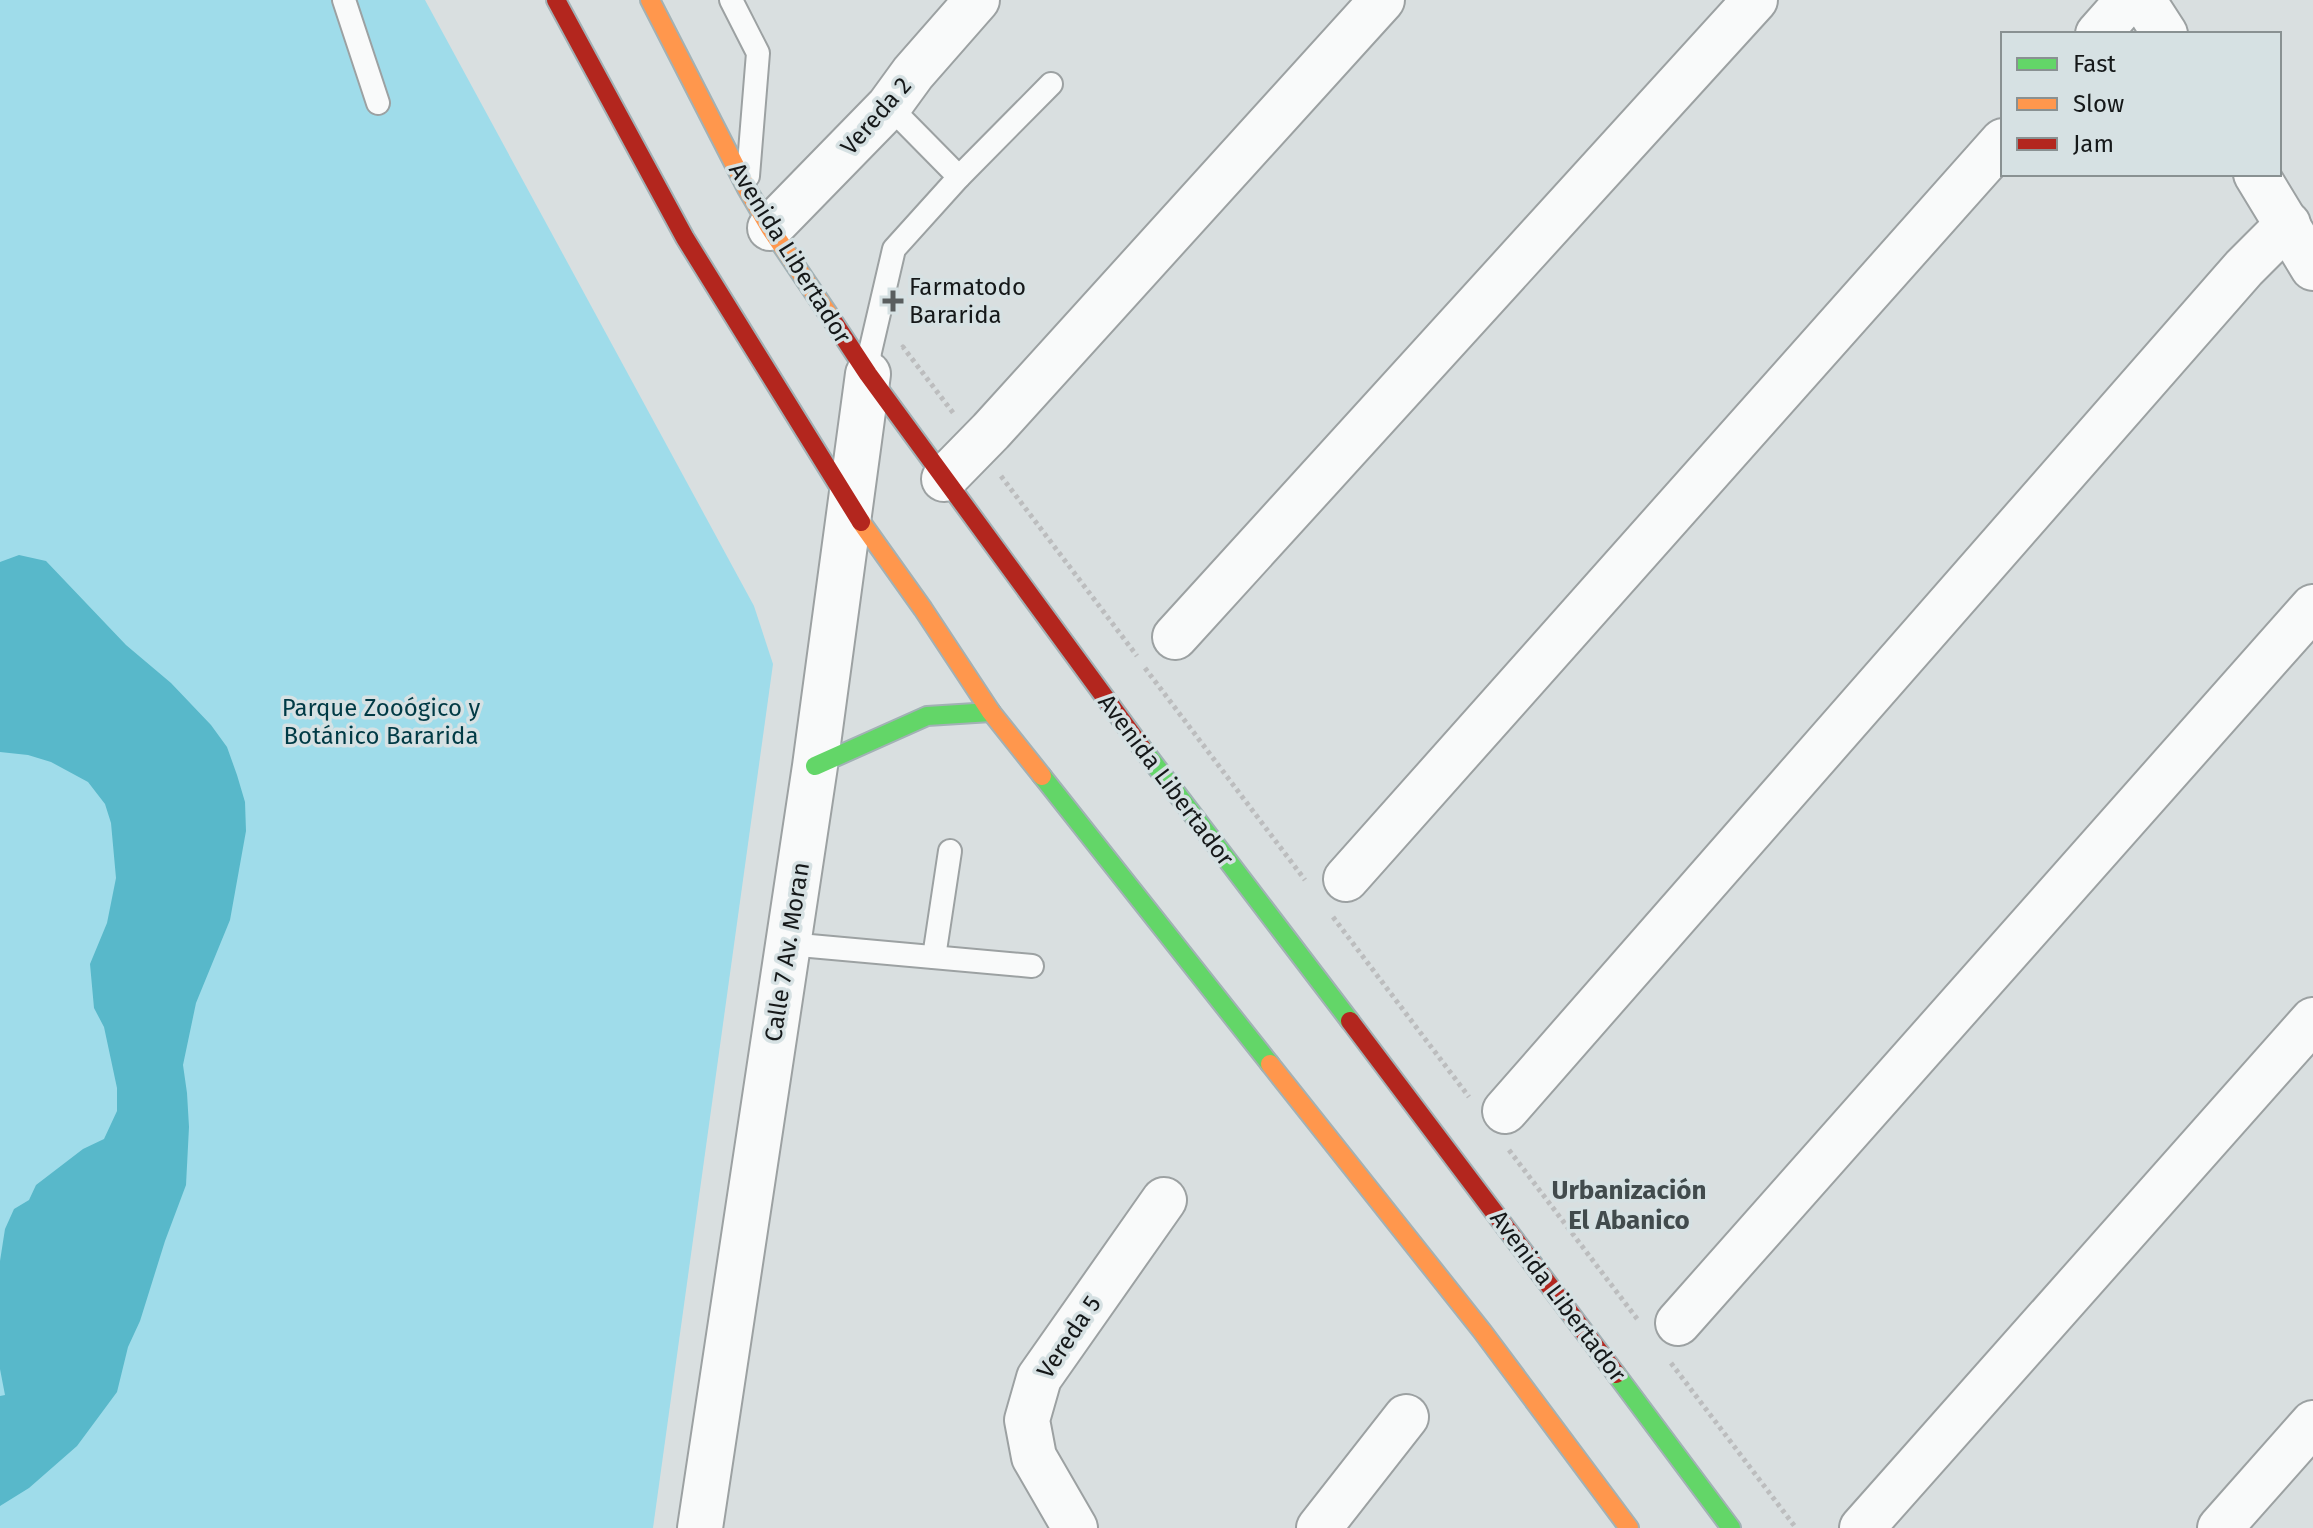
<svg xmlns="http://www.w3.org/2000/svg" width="2313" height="1528" font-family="'Fira Sans',sans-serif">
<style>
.green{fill:#9fdcea}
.water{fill:#58b8ca}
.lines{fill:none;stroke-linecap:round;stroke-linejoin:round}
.lane-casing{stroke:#9ca1a2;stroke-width:26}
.street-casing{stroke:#9ca1a2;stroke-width:48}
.fast-casing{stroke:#a2b1b5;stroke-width:22}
.slow-casing{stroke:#a2b1b5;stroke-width:22}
.jam-casing{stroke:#a2b1b5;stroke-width:22}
.path{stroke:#bcbdbe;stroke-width:5;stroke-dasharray:4 4;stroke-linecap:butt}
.lane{stroke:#f9fafa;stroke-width:22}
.street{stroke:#f9fafa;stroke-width:44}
.fast{stroke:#63d668;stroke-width:18}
.slow{stroke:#ff974d;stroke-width:18}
.jam{stroke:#b3261e;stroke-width:18}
.poi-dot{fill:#5a5e5f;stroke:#d6e1e3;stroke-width:3}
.labels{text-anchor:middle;stroke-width:7;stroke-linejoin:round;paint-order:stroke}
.street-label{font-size:24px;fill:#151819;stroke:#d6e1e3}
.poi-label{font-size:24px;fill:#151819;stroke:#d6e1e3;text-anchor:start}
.park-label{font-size:24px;fill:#003a45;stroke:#d6e1e3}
.neighbourhood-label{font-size:26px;font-weight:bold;fill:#424b4d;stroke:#d6e1e3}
</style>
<rect width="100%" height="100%" fill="#d9dfe0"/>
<polygon class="green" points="0,0 425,0 754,606 773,664 653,1528 0,1528"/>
<polygon class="water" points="19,555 46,561 126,645 171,683 211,725 227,747 237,775 245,802 246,831 230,920 196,1003 183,1065 187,1093 189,1127 186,1185 165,1241 140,1321 128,1347 117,1392 77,1446 29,1488 0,1506 0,1396 5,1395 0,1369 0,1261 5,1229 14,1209 29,1200 36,1185 83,1149 104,1139 117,1111 117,1088 104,1027 94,1008 90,964 107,923 116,878 111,823 105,804 88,782 51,762 28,755 0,752 0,562"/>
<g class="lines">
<g class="lane-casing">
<g id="lane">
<polyline points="344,0 378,103"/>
<polyline points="731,0 758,53 748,176"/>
<polyline points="889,106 959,177 1051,84"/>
<polyline points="868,371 870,352 894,249 959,177"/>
<polyline points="788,944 1032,966"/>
<polyline points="934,957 950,851"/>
</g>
</g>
<g class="street-casing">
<g id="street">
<polyline points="2143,0 2165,34"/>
<polyline points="2098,34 2128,0"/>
<polyline points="2256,174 2313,268"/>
<polyline points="770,228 889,106 913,73 977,0"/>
<polyline points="944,479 991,431 1382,0"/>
<polyline points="1175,637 1755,0"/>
<polyline points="1346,879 2003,141"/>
<polyline points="1505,1111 2244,268 2288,224"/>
<polyline points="1678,1323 2313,607"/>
<polyline points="700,1528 815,766 868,374"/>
<polyline points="1075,1528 1034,1457 1027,1420 1039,1378 1164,1200"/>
<polyline points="1319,1528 1406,1417"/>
<polyline points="1862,1528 2313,1020"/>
<polyline points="2220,1528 2313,1423"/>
</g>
</g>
<g class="fast-casing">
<g id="fast">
<polyline points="1142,748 1350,1021"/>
<polyline points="815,766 927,716 991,712"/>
<polyline points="1042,776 1270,1064"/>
<polyline points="1616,1374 1731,1528"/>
</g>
</g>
<g class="slow-casing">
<g id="slow">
<polyline points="650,0 747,189 770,228 831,318"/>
<polyline points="861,522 923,609 991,712 1042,776"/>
<polyline points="1270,1064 1482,1331 1629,1528"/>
</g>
</g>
<g class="jam-casing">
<g id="jam">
<polyline points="556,0 685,238 861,522"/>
<polyline points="831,318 868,374 1142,748"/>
<polyline points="1350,1021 1616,1374"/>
</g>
</g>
<g class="path">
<polyline points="902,348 903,347 954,414"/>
<polyline points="1001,476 1137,656"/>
<polyline points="1145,668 1305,880"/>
<polyline points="1333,917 1469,1097"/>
<polyline points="1509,1150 1638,1320"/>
<polyline points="1671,1363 1796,1528"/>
</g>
<use href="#lane" class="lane"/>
<use href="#street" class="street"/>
<use href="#fast" class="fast"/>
<use href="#slow" class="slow"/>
<use href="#jam" class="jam"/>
</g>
<path class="poi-dot" d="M889 289h8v8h8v8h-8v8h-8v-8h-8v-8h8z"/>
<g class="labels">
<g class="street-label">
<text transform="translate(876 116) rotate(-49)" y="8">Vereda 2</text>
<text transform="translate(790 253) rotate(58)" y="8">Avenida Libertador</text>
<text transform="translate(1166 780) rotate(53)" y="8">Avenida Libertador</text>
<text transform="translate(787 952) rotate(-81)" y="8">Calle 7 Av. Moran</text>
<text transform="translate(1558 1296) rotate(53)" y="8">Avenida Libertador</text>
<text transform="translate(1069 1337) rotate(-56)" y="8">Vereda 5</text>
</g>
<g class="poi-label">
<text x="909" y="295">Farmatodo<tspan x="909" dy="28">Bararida</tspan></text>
</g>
<g class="park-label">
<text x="381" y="716">Parque Zooógico y<tspan x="381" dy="28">Botánico Bararida</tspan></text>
</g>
<g class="neighbourhood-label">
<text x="1629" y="1199">Urbanización<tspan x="1629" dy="30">El Abanico</tspan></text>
</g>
</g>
<rect x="2001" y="32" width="280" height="144" fill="#d6e1e3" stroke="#899192" stroke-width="2"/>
<rect x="2017" y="58" width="40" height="12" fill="#63d668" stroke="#899192" stroke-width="2"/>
<text x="2073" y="72" font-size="24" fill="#151819">Fast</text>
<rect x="2017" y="98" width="40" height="12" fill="#ff974d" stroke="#899192" stroke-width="2"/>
<text x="2073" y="112" font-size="24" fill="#151819">Slow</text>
<rect x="2017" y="138" width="40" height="12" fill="#b3261e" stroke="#899192" stroke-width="2"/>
<text x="2073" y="152" font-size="24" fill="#151819">Jam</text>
</svg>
